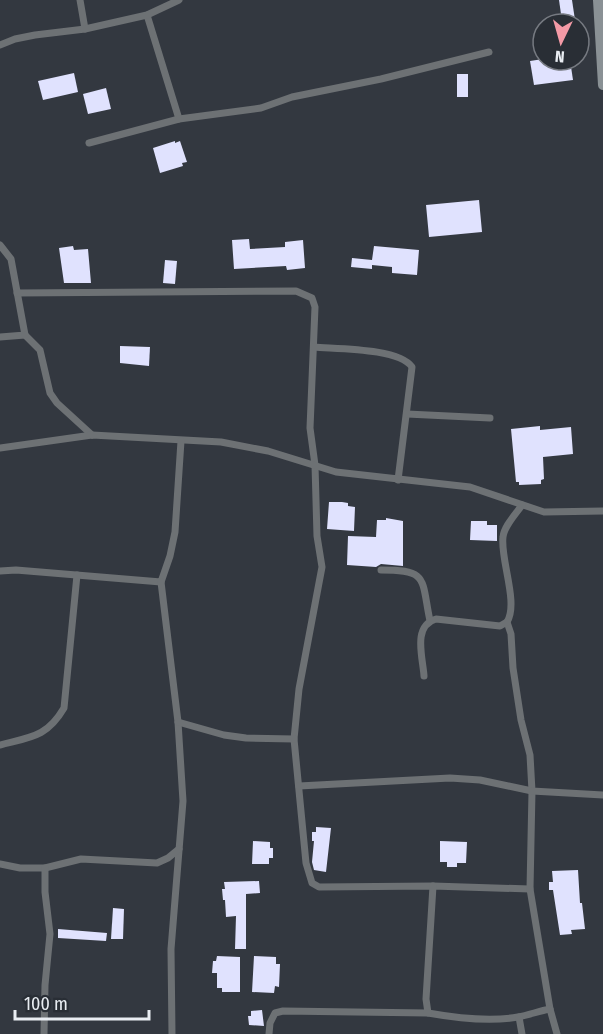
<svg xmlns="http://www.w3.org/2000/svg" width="603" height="1034" font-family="'Fira Sans Condensed',sans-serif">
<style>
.building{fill:#e0e2fe}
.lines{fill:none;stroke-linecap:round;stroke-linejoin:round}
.street{stroke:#6d7174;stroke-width:7}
.secondary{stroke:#8a9195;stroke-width:10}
</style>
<rect width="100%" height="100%" fill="#333840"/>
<g class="building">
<polygon points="559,0 572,0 575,20 562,21"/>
<polygon points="543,59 570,60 573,80 534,85 530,61"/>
<polygon points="74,73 78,92 43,100 38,81"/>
<rect x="457" y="74" width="11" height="23"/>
<polygon points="106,88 111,109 88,114 83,94"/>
<polygon points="175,141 175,143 180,141 187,162 182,163 183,166 160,173 153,148"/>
<polygon points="479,200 482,232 429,237 426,205"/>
<polygon points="249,239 250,249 285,247 285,242 303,240 305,268 287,270 286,266 234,269 232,240"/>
<polygon points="73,246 74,250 88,249 91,283 64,283 59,248"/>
<polygon points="374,246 419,250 417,275 392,273 392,267 372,265 372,269 351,267 352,258 372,260"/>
<polygon points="165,260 177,261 175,284 163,283"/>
<polygon points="120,346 150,347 149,366 120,363"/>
<polygon points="540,426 540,430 571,427 573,454 543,457 544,479 541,480 541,484 519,485 519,482 516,482 511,429"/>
<polygon points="329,502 342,502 348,503 348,506 355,507 354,531 327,529"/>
<polygon points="386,518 403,521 403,566 381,564 376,567 347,565 348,536 376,537 377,520 386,520"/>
<polygon points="471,521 487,521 487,525 497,525 497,541 470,540"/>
<polygon points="316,827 331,828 326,872 314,870 312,862 314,841 312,841 312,832 316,832"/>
<polygon points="253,841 270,842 270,848 273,848 273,858 269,858 269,864 252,864"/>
<polygon points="440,841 467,842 466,863 457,863 457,867 447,867 447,862 440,862"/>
<polygon points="578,870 580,903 582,903 585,929 571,930 572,934 560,935 553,890 549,890 549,882 553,882 552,871"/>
<polygon points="259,881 260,893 246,894 246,949 235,949 236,916 226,917 225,900 223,900 222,889 225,889 224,882"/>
<polygon points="113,908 124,909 123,939 111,939"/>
<polygon points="58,929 107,933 106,941 58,938"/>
<polygon points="217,956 240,957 240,992 222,992 222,988 217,988 217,973 212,973 213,961 216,961"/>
<polygon points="254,956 276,957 276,964 280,964 279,987 275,986 274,993 252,992"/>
<polygon points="262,1010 264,1026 249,1025 248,1016 251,1016 251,1011"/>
</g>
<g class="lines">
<g class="street">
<polyline points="80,0 85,29"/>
<polyline points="147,15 179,119"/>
<polyline points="0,45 15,39 35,35 85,29 147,15 179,0"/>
<polyline points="89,143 179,119 261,108 292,97 381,79 489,52"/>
<polyline points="0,245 11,259 25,335 0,337"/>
<polyline points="17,293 296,291 312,298 315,307 310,428 315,465 317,536 322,567 299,689 294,739 306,863 312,883 319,887 433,886 530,889"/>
<polyline points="25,335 40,350 50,393 57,403 92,435"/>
<path d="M314,347C337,349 399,348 412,367L398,480"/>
<polyline points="407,414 490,418"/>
<polyline points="0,448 92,435 221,442 268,451 336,472 470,487 544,512 603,511"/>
<path d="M522,505C516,514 504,526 503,537C500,559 519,603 507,622L511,634L513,668L521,720L530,755L532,791L530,889L550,1009L557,1034"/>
<path d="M381,570C429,570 421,578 430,621"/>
<polyline points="0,571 16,570 161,582 170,556 175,532 181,441"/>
<polyline points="161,582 178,722 183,801 171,949 172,1034"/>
<path d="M424,676C423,658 412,626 436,619L500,626L507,622"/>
<polyline points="178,722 224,735 246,738 294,739"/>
<path d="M0,745C31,737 47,737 64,708L77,575"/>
<polyline points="299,786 450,778 480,780 532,791 603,795"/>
<polyline points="0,864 20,868 45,868 81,859 157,863 168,858 179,849"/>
<path d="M433,886L426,999L428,1013C456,1018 490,1022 518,1017C529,1015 539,1011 550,1009"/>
<polyline points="519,1017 522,1034"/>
<polyline points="44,1034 45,985 50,934 45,892 45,868"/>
<polyline points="269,1034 270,1023 275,1013 283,1011 428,1013"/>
</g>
<polyline class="secondary" points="598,0 603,85"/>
</g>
<g transform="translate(561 42) rotate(185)"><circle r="28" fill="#292e35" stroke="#767a81" stroke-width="1.5"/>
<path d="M0-4.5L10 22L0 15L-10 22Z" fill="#f49aa6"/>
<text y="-9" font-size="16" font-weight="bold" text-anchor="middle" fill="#e9edf2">N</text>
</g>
<path d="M15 1010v9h134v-9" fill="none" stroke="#e9edf2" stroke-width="3"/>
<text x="24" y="1010" font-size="18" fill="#e9edf2" stroke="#292e35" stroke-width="4.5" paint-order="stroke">100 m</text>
</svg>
